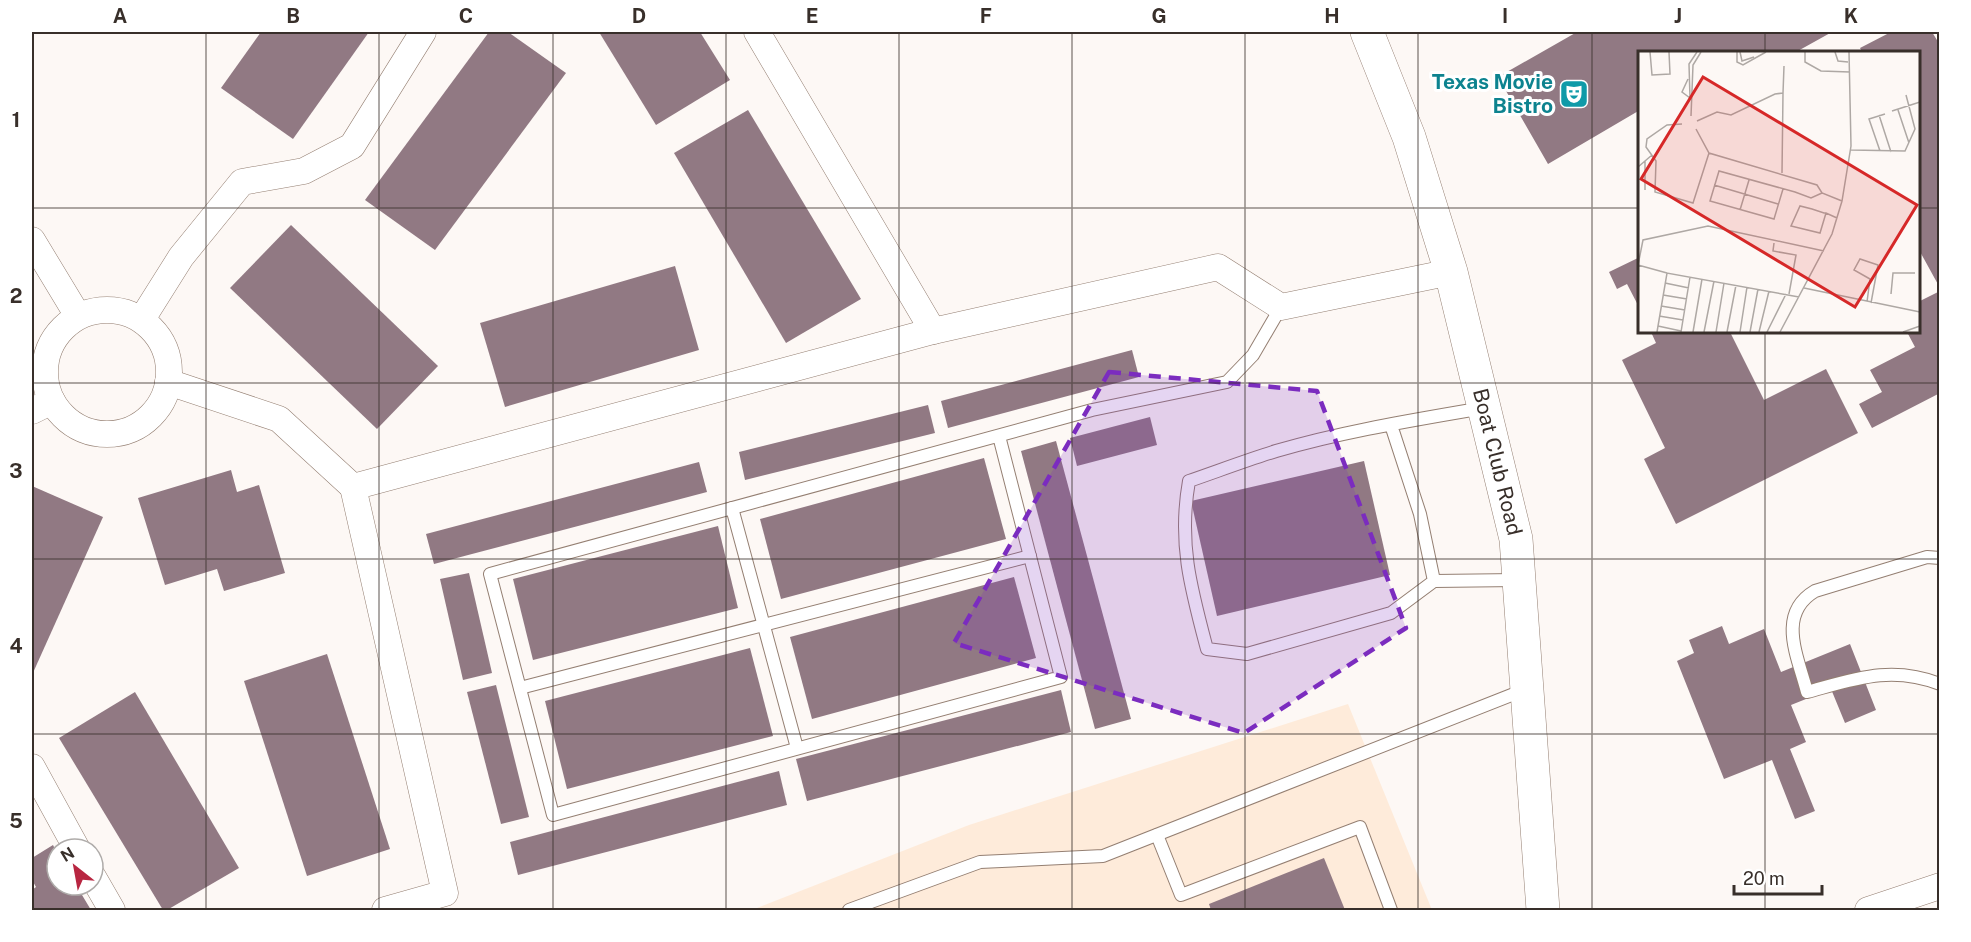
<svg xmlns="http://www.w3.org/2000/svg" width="1971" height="942" font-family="'Public Sans',sans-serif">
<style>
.commercial{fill:#feebda}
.building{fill:#917983}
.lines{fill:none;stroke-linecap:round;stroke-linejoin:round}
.service-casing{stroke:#947f72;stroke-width:14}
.minor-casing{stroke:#947f72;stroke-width:27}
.secondary-casing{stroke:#947f72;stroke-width:34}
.service{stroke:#fff;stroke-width:12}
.minor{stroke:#fff;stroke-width:26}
.secondary{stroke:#fff;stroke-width:33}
.marked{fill:#7b2cbf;fill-opacity:0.2;stroke:#7b2cbf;stroke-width:4.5;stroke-dasharray:12 8;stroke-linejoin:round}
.grid{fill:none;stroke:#382f2a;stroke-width:1.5;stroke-opacity:0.55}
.labels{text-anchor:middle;stroke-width:6;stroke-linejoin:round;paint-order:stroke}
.culture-label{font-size:21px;font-weight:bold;fill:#0d838f;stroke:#fff;text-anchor:end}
.street-label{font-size:21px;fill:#382f2a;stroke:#fff}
.inset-road{fill:none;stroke:#aea8a4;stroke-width:1.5}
.view{fill:#d62828;fill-opacity:0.15;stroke:#d62828;stroke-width:3}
.inset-edge{fill:none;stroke:#382f2a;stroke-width:3}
.neatline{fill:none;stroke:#382f2a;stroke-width:2}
.grid-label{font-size:20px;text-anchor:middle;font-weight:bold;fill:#382f2a}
</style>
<rect width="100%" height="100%" fill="#fdf8f5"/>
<polygon class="commercial" points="1348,704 1432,910 752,910 969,825"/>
<g class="building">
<polygon points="261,32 369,32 293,139 221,88"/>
<polygon points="489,32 508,32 566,73 435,250 365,200"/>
<polygon points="599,32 700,32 730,80 656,125"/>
<polygon points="1577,32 1832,32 1796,52 1640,52 1640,110 1548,164 1498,77"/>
<polygon points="1891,32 1932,32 1940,45 1940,288 1918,248 1918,52 1862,52 1860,48"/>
<polygon points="748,110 861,299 786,343 674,153"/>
<polygon points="291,225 438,366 377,429 230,288"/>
<polygon points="1640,257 1640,309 1627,284 1617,289 1609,272"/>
<polygon points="675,266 699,350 505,407 480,323"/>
<polygon points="1940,291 1940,393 1872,428 1859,404 1882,392 1870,370 1915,347 1907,332 1918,332 1918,302"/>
<polygon points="1651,332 1730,332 1764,400 1826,369 1858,433 1676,524 1644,459 1665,448 1622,360 1656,343"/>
<polygon points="1132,350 1139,377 948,428 941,401"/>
<polygon points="928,405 935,433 745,480 739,452"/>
<polygon points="1150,417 1157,445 1077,466 1070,438"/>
<polygon points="1056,441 1131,719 1095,729 1021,451"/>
<polygon points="984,458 1006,539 781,599 760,519"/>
<polygon points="1364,461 1390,575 1217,616 1191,501"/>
<polygon points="699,462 707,492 434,564 426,534"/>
<polygon points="231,470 237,492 259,485 285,573 224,591 217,569 165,585 138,498"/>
<polygon points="32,486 103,517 32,675"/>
<polygon points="718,526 738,608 533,660 513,579"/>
<polygon points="469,573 492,673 463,680 440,579"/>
<polygon points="1014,577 1036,658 812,719 790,637"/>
<polygon points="1722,626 1729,644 1764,629 1781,672 1850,644 1876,710 1845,723 1831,689 1791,705 1806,742 1790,749 1815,811 1795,819 1772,760 1724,779 1677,661 1694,653 1689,640"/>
<polygon points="750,648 773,736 567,789 545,701"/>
<polygon points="327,654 390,849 307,876 244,681"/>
<polygon points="496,685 529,817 501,824 467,692"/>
<polygon points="1061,690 1071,732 807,801 796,759"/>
<polygon points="135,692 239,868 167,910 163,910 59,738"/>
<polygon points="779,771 787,805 518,875 510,842"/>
<polygon points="53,845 57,853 57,885 76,885 91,910 32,910 32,890 36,887 32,880 32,858"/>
<polygon points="1324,858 1345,910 1211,910 1209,904"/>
</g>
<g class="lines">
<g class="service-casing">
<g id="service">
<path d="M1391,425L1420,514L1434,581L1391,613L1247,654L1207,649C1191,589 1178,543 1189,481C1218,471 1247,460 1276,451C1344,431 1414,420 1483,408"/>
<polyline points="999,436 1061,677 553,815 490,574 1092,410 1227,382 1253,355 1281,307"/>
<polyline points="732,508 797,748"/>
<path d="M1940,558L1927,557L1815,591C1776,614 1798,657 1807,692C1855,679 1891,665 1940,684"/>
<polyline points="1434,581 1517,580"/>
<polyline points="520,688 1030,556"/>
<polyline points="1157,835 1181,895 1360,827 1391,910"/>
<polyline points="849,910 980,862 1103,856 1524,690"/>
</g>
</g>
<g class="minor-casing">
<g id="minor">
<polyline points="757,32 933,331"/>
<polyline points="32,240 78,316"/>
<circle cx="107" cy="372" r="62"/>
<polyline points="142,319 181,257 242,182 304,171 352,146 423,32"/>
<polyline points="168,382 279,419 353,487 933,331 1218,267 1281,307 1451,272"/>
<polyline points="32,411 52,401"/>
<polyline points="353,487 445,893 385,910"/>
<polyline points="32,767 77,849"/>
<polyline points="93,877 112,910"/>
<polyline points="1868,910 1940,886"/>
</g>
</g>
<g class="secondary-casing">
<g id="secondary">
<path id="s1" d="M1367,32L1409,137L1451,272L1516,539L1543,910"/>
</g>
</g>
<use href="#service" class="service"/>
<use href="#minor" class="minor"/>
<use href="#secondary" class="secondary"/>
</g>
<path class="marked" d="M1109,372L1317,391L1406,628L1244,733L954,643Z"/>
<path class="grid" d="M206,32V910M379,32V910M553,32V910M726,32V910M899,32V910M1072,32V910M1245,32V910M1418,32V910M1592,32V910M1765,32V52M32,208H1640M1918,208H1940M1765,332V910M32,383H1940M32,559H1940M32,734H1940"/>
<defs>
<g id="theatre-square" transform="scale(1.5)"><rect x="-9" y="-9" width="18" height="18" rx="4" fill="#0f9aa8" stroke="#fff"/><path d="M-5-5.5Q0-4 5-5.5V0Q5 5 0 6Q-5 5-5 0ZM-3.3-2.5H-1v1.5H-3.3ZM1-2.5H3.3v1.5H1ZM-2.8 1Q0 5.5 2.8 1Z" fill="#fff"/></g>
</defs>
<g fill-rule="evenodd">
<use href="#theatre-square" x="1574" y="94"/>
</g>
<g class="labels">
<g class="culture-label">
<text x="1553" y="89">Texas Movie<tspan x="1553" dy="24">Bistro</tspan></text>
</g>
<g class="street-label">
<text dy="7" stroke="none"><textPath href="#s1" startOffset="450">Boat Club Road</textPath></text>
</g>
</g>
<g transform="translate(1638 51)">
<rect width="282" height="282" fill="#fdf8f5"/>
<path class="inset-road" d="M12,1L14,24L32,23L31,1M99,1V11L105,14L128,1M102,1L104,10L116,6M167,1V11L183,20L212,21M197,1L200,10L210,11M50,28L44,41L52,47M145,42L146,15M52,47L51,13L59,1M260,59L271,92M254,60L282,51M241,64L253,101M53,65L55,14L63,1M59,70L79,61L93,64L137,43L145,42L144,122M44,73L29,74L9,88L8,96L18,110L17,141L55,152L71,102M58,78L71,102L179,134L184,142L204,150M213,99L267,100L277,78L268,44M242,100L231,68L247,63M0,116L14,104M76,134L140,153M145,138L136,168L72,150L81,120L157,141L173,147L184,142M7,139V110M102,159L111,129M188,162L182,182L153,175L162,155L174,158L186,162H188L199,167M136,192L135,200L158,204L151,243M0,214L5,189L70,175L186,200M0,217V214L29,222M27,232L51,237M166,237L282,261M253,243L255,222H277M25,244L49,248M229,251L232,228L216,219L222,208L240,214L233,252M23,255L47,259M21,265L45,269M20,275L43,280M19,281L29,222L161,246M43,281L52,226M55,281L64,228M66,281L76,230M78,281L86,232M89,281L98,234M102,281L109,236M112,281L120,238M121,281L131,240M129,281L148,243M142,281L194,183L204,150L213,95L211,1M265,281L282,275"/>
<path class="view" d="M65,26L279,154L217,256L3,128Z"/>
<rect width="282" height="282" class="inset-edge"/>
</g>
<rect width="1971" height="942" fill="none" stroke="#ffffff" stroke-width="66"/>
<g transform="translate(75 867) rotate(329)"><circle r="28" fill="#ffffff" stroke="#afacaa" stroke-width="1.5"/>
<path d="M0-4.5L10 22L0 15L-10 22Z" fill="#b82641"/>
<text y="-9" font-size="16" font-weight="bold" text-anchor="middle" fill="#382f2a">N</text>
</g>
<path d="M1734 885v9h88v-9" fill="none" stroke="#382f2a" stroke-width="3"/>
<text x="1743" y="885" font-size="18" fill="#382f2a" stroke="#ffffff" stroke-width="4.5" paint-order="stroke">20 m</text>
<rect x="33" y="33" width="1905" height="876" class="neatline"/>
<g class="grid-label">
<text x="120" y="23">A</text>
<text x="293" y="23">B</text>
<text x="466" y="23">C</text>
<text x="639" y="23">D</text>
<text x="812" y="23">E</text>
<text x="986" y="23">F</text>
<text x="1159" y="23">G</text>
<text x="1332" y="23">H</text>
<text x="1505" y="23">I</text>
<text x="1678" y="23">J</text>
<text x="1851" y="23">K</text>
<text x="16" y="127">1</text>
<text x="16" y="303">2</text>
<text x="16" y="478">3</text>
<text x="16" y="653">4</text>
<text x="16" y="828">5</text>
</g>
</svg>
